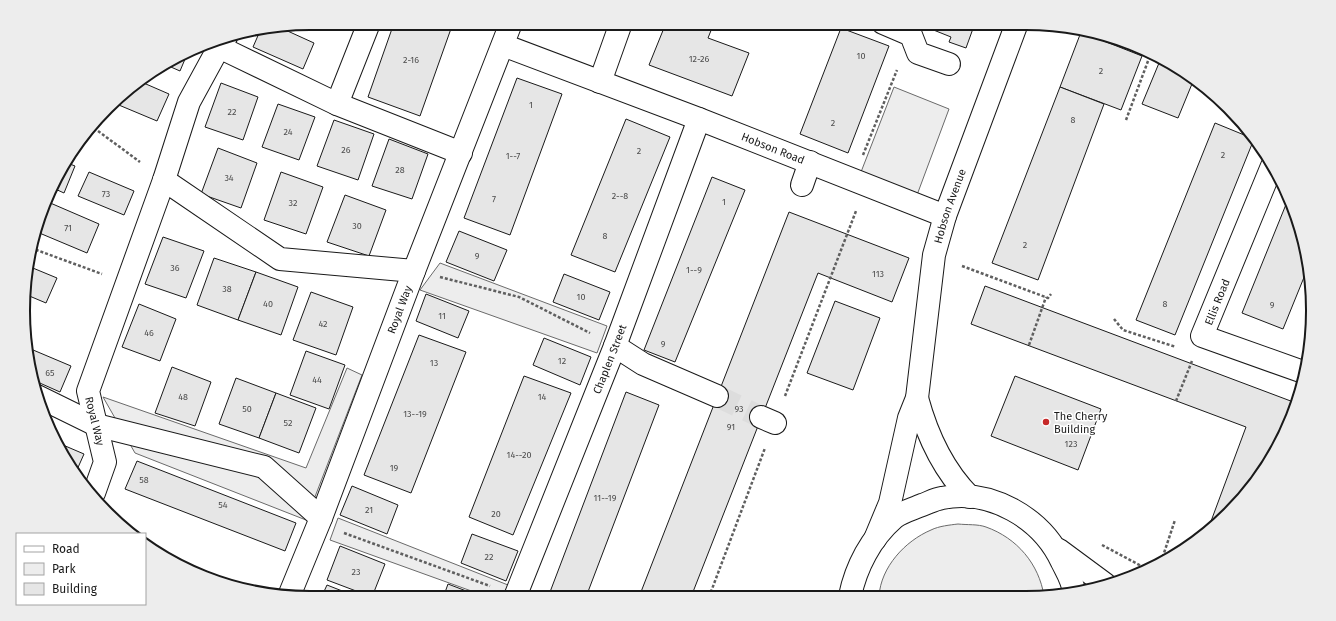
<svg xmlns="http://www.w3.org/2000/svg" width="1336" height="621" font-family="'Fira Sans',sans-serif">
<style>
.green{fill:#ededed;stroke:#6a6a6a}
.building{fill:#e6e6e6;stroke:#1a1a1a}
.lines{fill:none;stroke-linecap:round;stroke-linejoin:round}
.minor-tunnel{stroke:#ddd;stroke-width:22;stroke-dasharray:22 11;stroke-linecap:butt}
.minor-casing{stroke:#1a1a1a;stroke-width:24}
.path{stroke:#5f5f5f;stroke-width:2.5;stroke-dasharray:3 2;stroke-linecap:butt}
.minor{stroke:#fff;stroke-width:22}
.poi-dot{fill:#c62828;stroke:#fff;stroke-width:1.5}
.labels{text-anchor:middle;stroke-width:3;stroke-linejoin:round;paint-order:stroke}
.number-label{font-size:9px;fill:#4d4d4d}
.street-label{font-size:11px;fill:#1a1a1a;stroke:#fff}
.poi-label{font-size:11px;fill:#1a1a1a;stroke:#fff;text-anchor:start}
.rim{fill:none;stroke:#1a1a1a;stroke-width:2}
</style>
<rect width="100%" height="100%" fill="#fff"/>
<g class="green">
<polygon points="894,87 949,109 917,195 861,172"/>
<polygon points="440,263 607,326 597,353 420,290"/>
<polygon points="347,368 362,375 306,520 135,453 103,397 306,468"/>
<polygon points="338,518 508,585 503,597 488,597 330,540"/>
<path d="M958,524C967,525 978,524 986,527C1017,538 1039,564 1044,596H879C881,567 905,541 931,530C939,526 950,525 958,524Z"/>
</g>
<g class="building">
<polygon points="394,23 453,23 420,116 368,97"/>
<polygon points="666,23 714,23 708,38 749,53 732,96 649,65"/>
<polygon points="916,23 975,23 966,48 949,42 951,37"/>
<polygon points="281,28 314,43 303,69 253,47 260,31"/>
<polygon points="841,28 889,46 848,153 800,134"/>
<polygon points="1081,32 1142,56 1121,110 1060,87"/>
<polygon points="188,52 180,71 164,64 167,61"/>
<polygon points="1159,63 1194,79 1178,118 1142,104"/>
<polygon points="517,78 562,94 510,235 464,218"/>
<polygon points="139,81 169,94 157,121 114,103 121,94"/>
<polygon points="221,83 258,97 243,140 205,127"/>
<polygon points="1060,87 1104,104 1038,280 992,263"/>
<polygon points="278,104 315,117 299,160 262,147"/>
<polygon points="626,119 670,137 615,272 571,255"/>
<polygon points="334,120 374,134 358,180 317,166"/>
<polygon points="1215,123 1254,139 1175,335 1136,320"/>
<polygon points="389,139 428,154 412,199 372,186"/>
<polygon points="218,148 257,163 241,208 201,194"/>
<polygon points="65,162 75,166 64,193 53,188 61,167"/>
<polygon points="89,172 134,191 124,215 78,196"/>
<polygon points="281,172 323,187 306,234 264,220"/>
<polygon points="712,177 745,190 675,362 644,350"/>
<polygon points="345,195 386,210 369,256 327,242"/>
<polygon points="1289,197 1307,254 1309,265 1283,329 1242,313"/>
<polygon points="48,202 99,224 87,253 37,232"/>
<polygon points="789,212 909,258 892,302 818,273 691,597 639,597"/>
<polygon points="459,231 507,250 494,281 446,262"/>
<polygon points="163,237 204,251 186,298 145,284"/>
<polygon points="214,258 256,272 238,320 197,305"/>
<polygon points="28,266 57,278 46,303 27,295"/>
<polygon points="256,272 298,287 281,335 238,320"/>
<polygon points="564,274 610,292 599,320 553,302"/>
<polygon points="985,286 1296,403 1291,420 1254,485 1207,532 1246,427 971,324"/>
<polygon points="311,292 353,307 336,355 293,340"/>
<polygon points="426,294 469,311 458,338 416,321"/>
<polygon points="835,301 880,318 853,390 807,373"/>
<polygon points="139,304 176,319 160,361 122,347"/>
<polygon points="419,335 466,352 411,493 364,475"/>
<polygon points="544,338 591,357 580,385 533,365"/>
<polygon points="26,347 71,366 60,392 33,380"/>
<polygon points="306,351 345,365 329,409 290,395"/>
<polygon points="172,367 211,382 195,426 155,413"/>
<polygon points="524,376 571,393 513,535 469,517"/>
<polygon points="1015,376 1101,409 1078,470 991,436"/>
<polygon points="236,378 276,393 259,438 219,424"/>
<polygon points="626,392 659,405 586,597 564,597 550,592"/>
<polygon points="276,393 316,408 299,453 259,438"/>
<polygon points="56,442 84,454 76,472 61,454"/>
<polygon points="137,461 296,523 285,551 125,489"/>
<polygon points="352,486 398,505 387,534 340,515"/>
<polygon points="472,534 518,551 506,581 461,563"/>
<polygon points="340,546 385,564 372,597 327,580"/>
<polygon points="229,581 263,593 228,584"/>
<polygon points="448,584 482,597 443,598"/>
<polygon points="327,585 360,598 321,598"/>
</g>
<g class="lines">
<polyline class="minor-tunnel" points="717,396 761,417"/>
<g class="minor-casing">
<g id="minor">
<polyline points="883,23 911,35 918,53 949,64"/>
<path id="s1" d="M503,45L699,119L945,216"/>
<polyline points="219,47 337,104 461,153"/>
<polyline points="600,82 621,23"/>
<polyline points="337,104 369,23"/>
<polyline points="1272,166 1202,336 1306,373"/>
<polyline points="164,180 280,259 414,271"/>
<polyline points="802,185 810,162"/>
<polyline points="615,346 643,364 717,396"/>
<polyline points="37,396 96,425 264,467 321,518"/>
<path d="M917,398C927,435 943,470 970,497"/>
<polyline points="761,417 775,423"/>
<polyline points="94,493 105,462 88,391 164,180 189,102 219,47 226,37"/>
<path id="s2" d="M875,539L890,503L909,418L917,398L934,255L945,216L1017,23"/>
<polyline points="1059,550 1105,584"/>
<path id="s3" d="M289,596L321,518L414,271L511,23"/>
<path d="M850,596C856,567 871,538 894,518C901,512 913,509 922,505C928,503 935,499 942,498C990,488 1042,518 1062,562C1067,572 1073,581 1074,593"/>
<path id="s4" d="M515,597L615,346L699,119"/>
</g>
</g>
<g class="path">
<polyline points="1126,120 1151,53"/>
<polyline points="94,128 140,162"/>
<polyline points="863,155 897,70"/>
<polyline points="31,248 102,274"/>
<polyline points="962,266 1048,298 1051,294"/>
<polyline points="440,277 519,297 590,333"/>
<polyline points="1114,319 1123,330 1176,347"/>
<polyline points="1029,345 1046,297"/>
<polyline points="785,396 856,211"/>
<polyline points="1176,401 1192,361"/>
<polyline points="344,533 490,586"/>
<polyline points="1199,540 1202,530"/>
<polyline points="1102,545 1147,569"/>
<polyline points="1182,549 1184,544 1189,545"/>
<polyline points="1161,562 1175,520"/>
<polyline points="709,597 765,448"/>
</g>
<use href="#minor" class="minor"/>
</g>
<circle class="poi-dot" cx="1046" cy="422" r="4"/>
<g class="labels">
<g class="number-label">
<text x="861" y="59">10</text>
<text x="699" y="62">12-26</text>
<text x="411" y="63">2-16</text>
<text x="1101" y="74">2</text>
<text x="531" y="108">1</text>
<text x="232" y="115">22</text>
<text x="1073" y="123">8</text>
<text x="833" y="126">2</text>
<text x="288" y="135">24</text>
<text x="346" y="153">26</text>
<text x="639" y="154">2</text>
<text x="1223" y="158">2</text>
<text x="513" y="159">1--7</text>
<text x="400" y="173">28</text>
<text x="229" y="181">34</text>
<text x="106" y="197">73</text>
<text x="620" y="199">2--8</text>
<text x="494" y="202">7</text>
<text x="724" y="205">1</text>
<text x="293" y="206">32</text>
<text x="357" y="229">30</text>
<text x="68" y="231">71</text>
<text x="605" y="239">8</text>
<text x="1025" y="248">2</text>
<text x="477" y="259">9</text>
<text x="175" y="271">36</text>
<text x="694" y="273">1--9</text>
<text x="878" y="277">113</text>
<text x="227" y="292">38</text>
<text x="581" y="300">10</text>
<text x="268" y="307">40</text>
<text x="1165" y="307">8</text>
<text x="1272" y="308">9</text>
<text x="442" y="319">11</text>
<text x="323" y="327">42</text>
<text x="149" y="336">46</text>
<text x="663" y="347">9</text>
<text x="562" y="364">12</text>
<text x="434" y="366">13</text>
<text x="50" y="376">65</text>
<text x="317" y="383">44</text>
<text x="183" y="400">48</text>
<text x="542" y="400">14</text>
<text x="247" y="412">50</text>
<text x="739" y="412">93</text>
<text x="415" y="417">13--19</text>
<text x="288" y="426">52</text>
<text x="731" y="430">91</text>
<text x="1071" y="447">123</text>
<text x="519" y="458">14--20</text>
<text x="394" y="471">19</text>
<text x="144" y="483">58</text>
<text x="605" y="501">11--19</text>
<text x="223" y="508">54</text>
<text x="369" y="513">21</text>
<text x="496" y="517">20</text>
<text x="489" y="560">22</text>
<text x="356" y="575">23</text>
</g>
<g class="street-label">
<text dy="4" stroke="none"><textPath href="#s1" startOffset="289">Hobson Road</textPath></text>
<text dy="4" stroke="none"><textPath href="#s2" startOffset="343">Hobson Avenue</textPath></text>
<text transform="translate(1217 302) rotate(-68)" y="4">Ellis Road</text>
<text dy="4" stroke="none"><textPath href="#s3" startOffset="307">Royal Way</textPath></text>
<text dy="4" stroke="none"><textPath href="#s4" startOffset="256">Chaplen Street</textPath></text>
<text transform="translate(95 421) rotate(76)" y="4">Royal Way</text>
</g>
<g class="poi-label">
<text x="1054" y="420">The Cherry<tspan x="1054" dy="13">Building</tspan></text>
</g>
</g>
<path d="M0 0H1336V621H0ZM310 30H1026A280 280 0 0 1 1306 310V311A280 280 0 0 1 1026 591H310A280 280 0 0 1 30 311V310A280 280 0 0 1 310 30Z" fill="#ededed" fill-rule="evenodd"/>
<path class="rim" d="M310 30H1026A280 280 0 0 1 1306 310V311A280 280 0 0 1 1026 591H310A280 280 0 0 1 30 311V310A280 280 0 0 1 310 30Z"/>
<rect x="16" y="533" width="130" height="72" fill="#ffffff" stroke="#a3a3a3"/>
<rect x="24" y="546" width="20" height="6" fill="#ffffff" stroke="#a3a3a3"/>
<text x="52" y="553" font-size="12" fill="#1a1a1a">Road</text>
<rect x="24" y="563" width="20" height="12" fill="#ededed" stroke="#a3a3a3"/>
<text x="52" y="573" font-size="12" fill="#1a1a1a">Park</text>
<rect x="24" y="583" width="20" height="12" fill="#e6e6e6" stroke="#a3a3a3"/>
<text x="52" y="593" font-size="12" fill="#1a1a1a">Building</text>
</svg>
